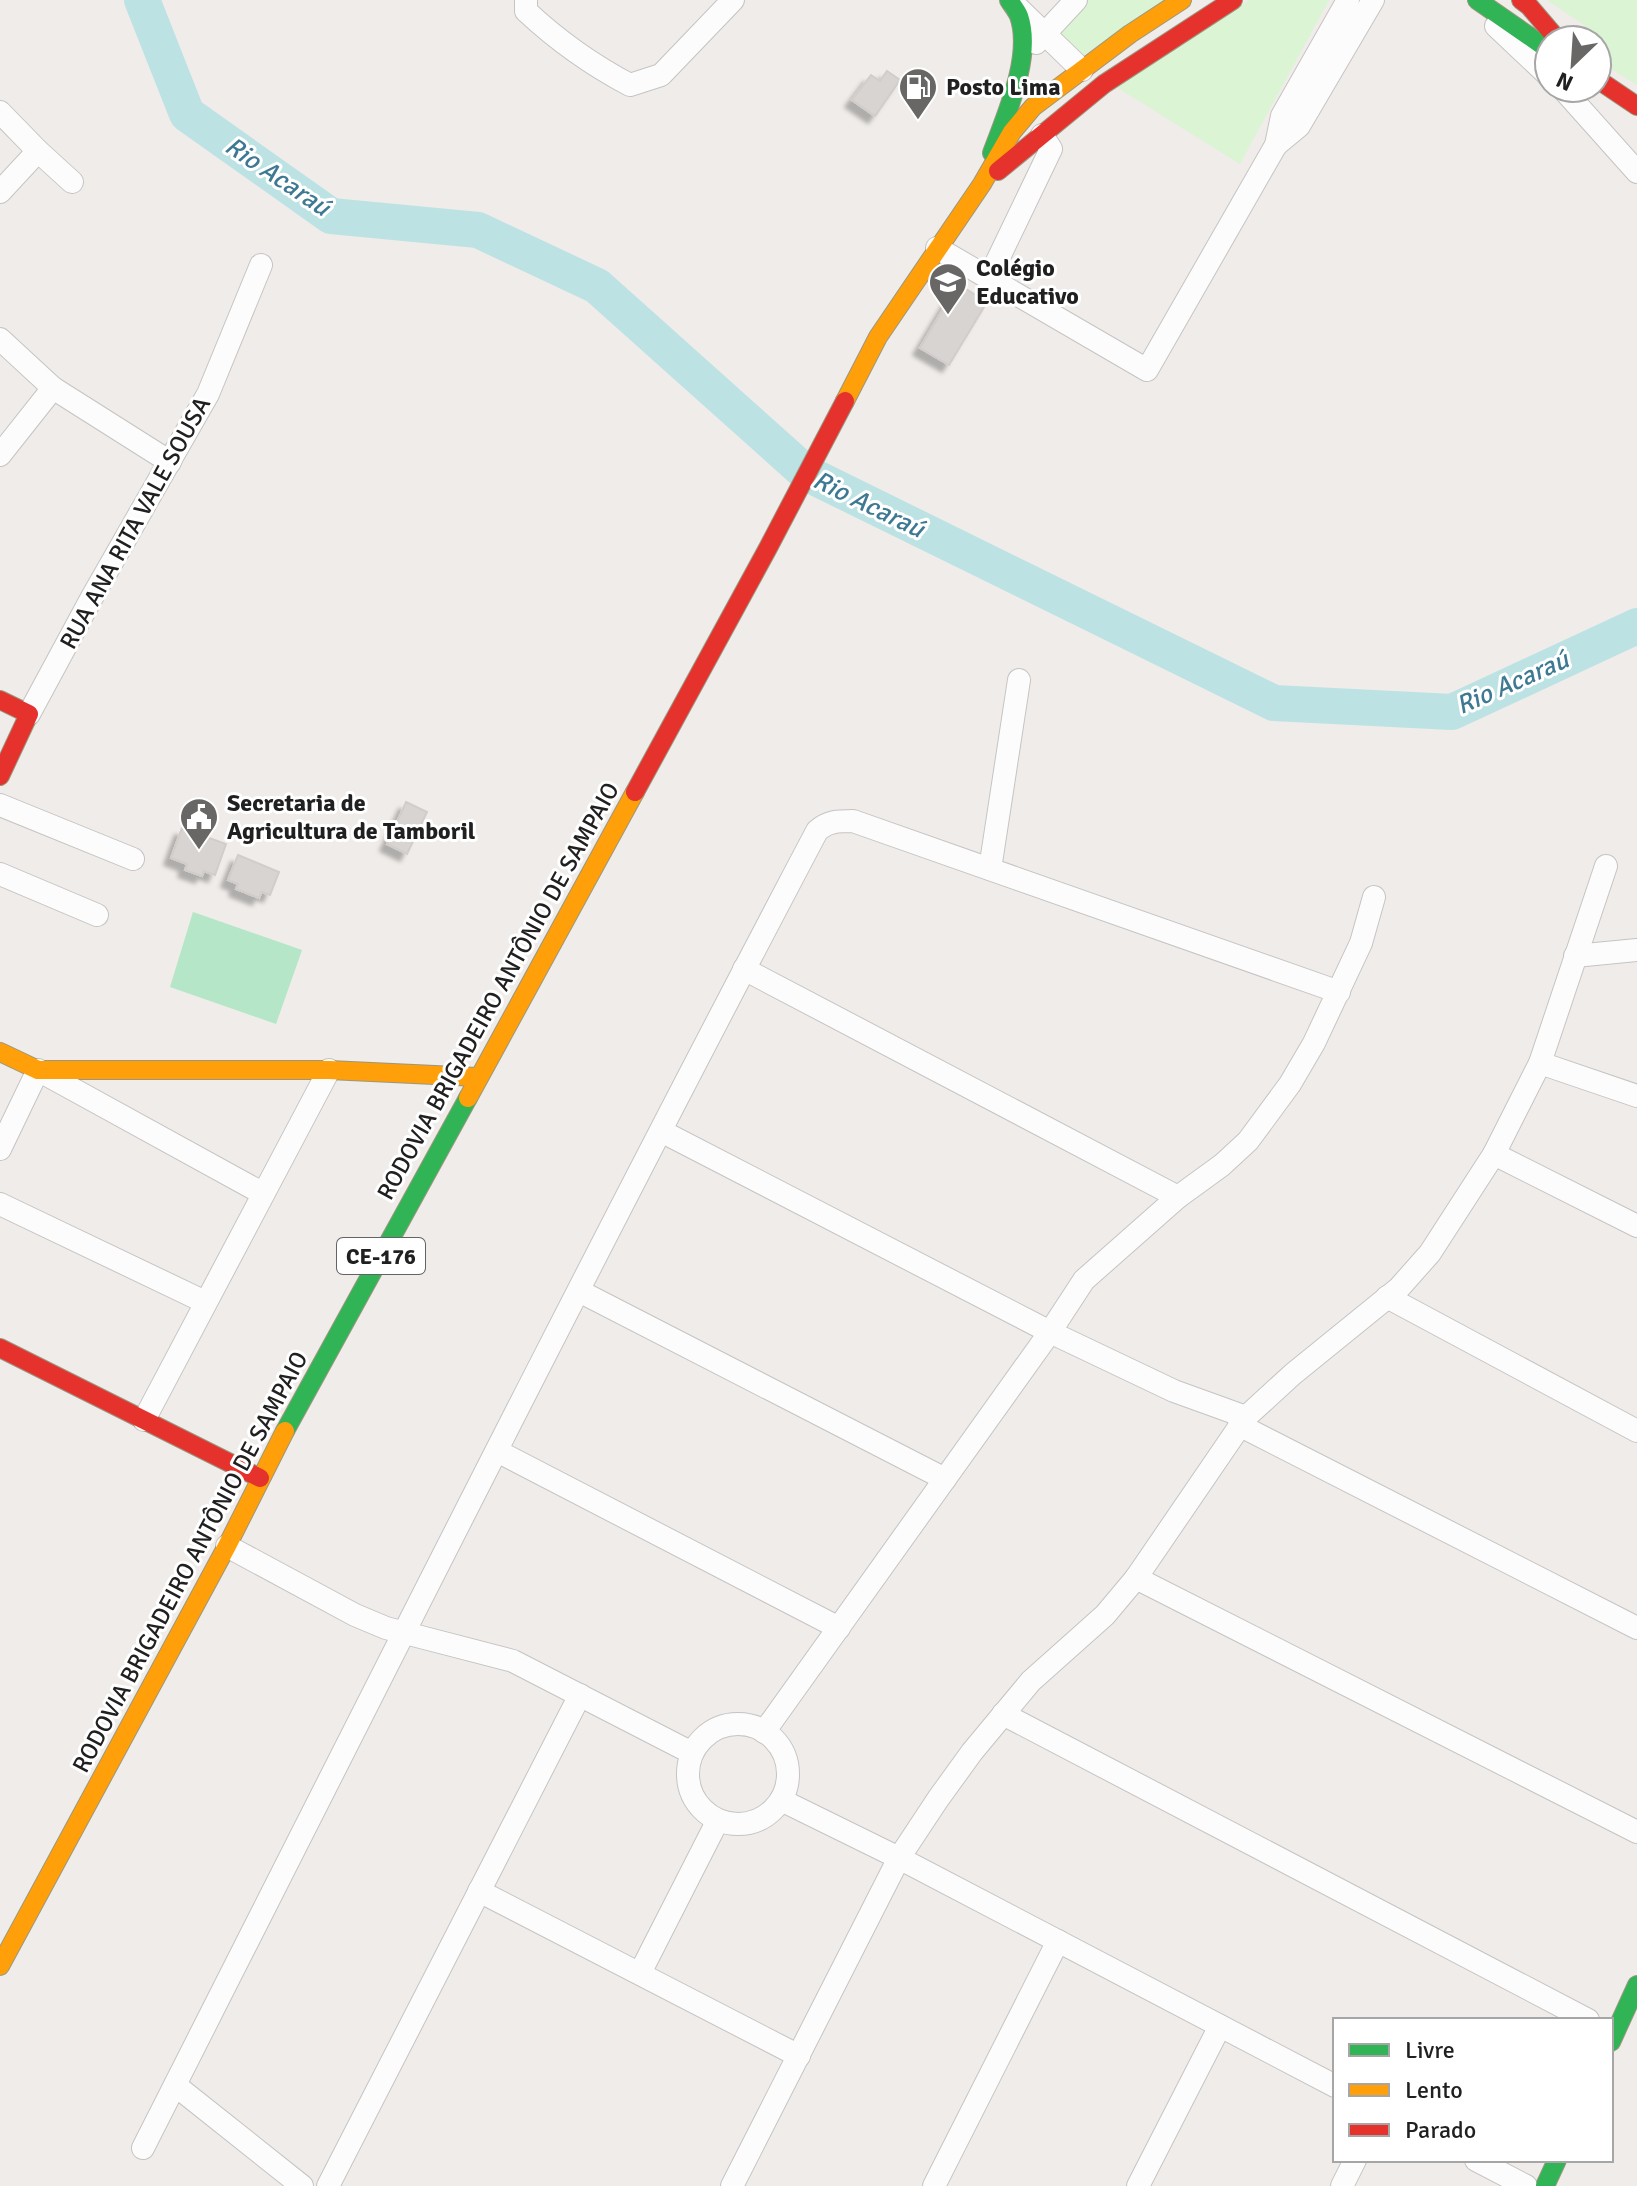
<svg xmlns="http://www.w3.org/2000/svg" width="1637" height="2186" font-family="Signika,sans-serif">
<style>
.park{fill:#dbf4d4}
.pitch{fill:#b4e6c7}
.lines{fill:none;stroke-linecap:round;stroke-linejoin:round}
.river{stroke:#bce2e3;stroke-width:36}
.building{fill:#d7d4d1;stroke:#d2cdca;stroke-width:2;filter:url(#shadow)}
.street-casing{stroke:#c6c4c3;stroke-width:24}
.fast-casing{stroke:#9a9780;stroke-width:20}
.slow-casing{stroke:#9a9780;stroke-width:20}
.jam-casing{stroke:#9a9780;stroke-width:20}
.street{stroke:#fdfcfc;stroke-width:22}
.fast{stroke:#30b455;stroke-width:18}
.slow{stroke:#ff9f0a;stroke-width:18}
.jam{stroke:#e5322d;stroke-width:18}
.labels{text-anchor:middle;stroke-width:6;stroke-linejoin:round;paint-order:stroke}
.shield{fill:#fff;stroke:#636363;stroke-width:2}
.shield-label{font-size:22px;font-weight:bold;fill:#202020}
.poi-label{font-size:24px;font-weight:bold;fill:#202020;stroke:#fff;text-anchor:start}
.street-label{font-size:24px;fill:#202020;stroke:#fff}
.water-label{font-size:26px;font-style:italic;fill:#3e7993;stroke:#fff}
</style>
<defs>
<filter id="shadow"><feDropShadow dx="-7" dy="7" stdDeviation="2" flood-color="#0004"/></filter>
</defs>
<rect width="100%" height="100%" fill="#efece9"/>
<g class="park">
<polygon points="1083,0 1171,0 1064,67 1044,46"/>
<polygon points="1250,0 1329,0 1240,164 1113,85"/>
<polygon points="1547,0 1637,0 1637,85 1597,60 1597,40 1582,40 1587,27"/>
</g>
<polygon class="pitch" points="193,912 302,950 276,1024 170,987"/>
<g class="lines">
<polyline class="river" points="142,0 187,114 331,216 478,230 597,286 806,473 1274,703 1452,712 1637,626"/>
</g>
<g class="building">
<polygon points="887,71 900,80 875,116 852,100 871,75 880,81"/>
<polygon points="958,284 987,302 949,365 920,348"/>
<polygon points="406,802 427,812 407,854 387,844"/>
<polygon points="182,828 226,844 215,875 204,871 202,876 185,870 187,864 171,858"/>
<polygon points="238,855 279,872 270,895 262,892 259,898 236,889 238,884 228,880"/>
</g>
<g class="lines">
<g class="street-casing">
<g id="street">
<path d="M526,0V11C557,40 592,65 630,85L661,75L733,0"/>
<polyline points="1015,5 1082,70"/>
<polyline points="1496,26 1549,76"/>
<polyline points="1036,43 1076,0"/>
<polyline points="1562,88 1637,172"/>
<polyline points="0,112 38,151 72,182"/>
<polyline points="1276,145 1299,126 1373,0"/>
<polyline points="0,192 38,151"/>
<polyline points="937,248 1147,370 1276,145 1282,116 1348,0"/>
<polyline points="989,278 1051,149 1042,135"/>
<polyline points="0,339 53,388 170,462"/>
<polyline points="0,455 53,388"/>
<polyline points="29,714 91,599 208,394 261,265"/>
<polyline points="0,805 133,859"/>
<polyline points="990,869 1019,680"/>
<polyline points="0,874 97,915"/>
<polyline points="1575,956 1637,950"/>
<polyline points="744,969 1178,1197"/>
<polyline points="1540,1063 1637,1096"/>
<polyline points="661,1131 1050,1332 1174,1391 1246,1417"/>
<polyline points="0,1149 38,1070 262,1193"/>
<polyline points="1494,1154 1637,1226"/>
<polyline points="0,1204 205,1302"/>
<polyline points="579,1291 945,1479"/>
<polyline points="1387,1297 1637,1431"/>
<polyline points="144,1420 329,1070"/>
<polyline points="1239,1425 1637,1628"/>
<polyline points="497,1451 839,1628"/>
<polyline points="227,1546 355,1615 386,1628 513,1661 692,1753"/>
<polyline points="1136,1578 1637,1832"/>
<polyline points="1003,1714 1588,2020"/>
<circle cx="738" cy="1774" r="50"/>
<polyline points="764,1732 1050,1332 1084,1280 1178,1197 1222,1165 1248,1141 1290,1084 1314,1043 1361,943 1374,897"/>
<polyline points="781,1800 899,1858 1335,2086"/>
<polyline points="479,1891 799,2056"/>
<polyline points="640,1973 718,1820"/>
<polyline points="175,2085 302,2186"/>
<path d="M143,2148C366,1708 587,1267 817,831C828,821 838,821 853,821L1339,992"/>
<polyline points="1476,2160 1526,2186"/>
<polyline points="328,2186 580,1695"/>
<polyline points="732,2186 899,1858 938,1799 972,1752 1031,1681 1105,1615 1136,1578 1246,1417 1293,1374 1399,1288 1430,1253 1494,1154 1540,1063 1606,866"/>
<polyline points="934,2186 1058,1941"/>
<polyline points="1138,2186 1220,2026"/>
<polyline points="1342,2186 1355,2160"/>
</g>
</g>
<g class="fast-casing">
<g id="fast">
<polyline points="1477,0 1549,50"/>
<path d="M992,153C1006,115 1033,56 1019,16C1017,11 1012,5 1009,0"/>
<polyline points="285,1431 468,1098"/>
<polyline points="1611,2042 1637,1985"/>
<polyline points="1545,2186 1557,2160"/>
</g>
</g>
<g class="slow-casing">
<g id="slow">
<polyline points="845,401 878,337 982,184 1012,132 1033,107 1130,34 1182,0"/>
<polyline points="0,1052 38,1070 329,1070 477,1077"/>
<polyline points="468,1098 635,792"/>
<polyline points="0,1966 227,1546 285,1431"/>
</g>
</g>
<g class="jam-casing">
<g id="jam">
<polyline points="1521,0 1529,6 1558,40"/>
<polyline points="1597,79 1637,106"/>
<polyline points="998,171 1104,84 1233,0"/>
<polyline points="0,700 29,714 0,776"/>
<polyline points="635,792 768,548 845,401"/>
<polyline points="0,1348 260,1478"/>
</g>
</g>
<use href="#street" class="street"/>
<use href="#fast" class="fast"/>
<use href="#slow" class="slow"/>
<use href="#jam" class="jam"/>
</g>
<defs>
<g id="fuel-pin" transform="scale(2)"><path d="M0 17L-7.5 6A9.5 9.5 0 1 1 7.5 6Z" fill="#686766" stroke="#fff"/><path d="M-5.5-6h7V0h2V4h1.3V-2.5L3-4.5l.8-.8L6-3V5H2.5V1h-1V6h-7ZM-4.2-4.7v3.2H.2V-4.7Z" fill="#fff"/></g>
<g id="school-pin" transform="scale(2)"><path d="M0 17L-7.5 6A9.5 9.5 0 1 1 7.5 6Z" fill="#686766" stroke="#fff"/><path d="M0-5L7-2L0 1L-7-2ZM-4 1L0 2.5L4 1V4Q0 6-4 4Z" fill="#fff"/></g>
<g id="civic-pin" transform="scale(2)"><path d="M0 17L-7.5 6A9.5 9.5 0 1 1 7.5 6Z" fill="#686766" stroke="#fff"/><path d="M-.6-6.5H3V-4.5H.6V-3L4-1V1h2V6H-6V1h2V-1L-.6-3ZM-1.2 2.5V6h2.4V2.5Z" fill="#fff"/></g>
</defs>
<g fill-rule="evenodd">
<use href="#fuel-pin" x="918" y="87"/>
<use href="#school-pin" x="948" y="282"/>
<use href="#civic-pin" x="199" y="817"/>
</g>
<g class="labels">
<rect class="shield" x="337" y="1238" width="88" height="36" rx="6"/>
<g class="shield-label">
<text x="381" y="1264">CE-176</text>
</g>
<g class="poi-label">
<text x="946" y="95">Posto Lima</text>
<text x="976" y="276">Colégio<tspan x="976" dy="28">Educativo</tspan></text>
<text x="227" y="811">Secretaria de<tspan x="227" dy="28">Agricultura de Tamboril</tspan></text>
</g>
<g class="street-label">
<text transform="translate(135 523) rotate(-61)" y="8">RUA ANA RITA VALE SOUSA</text>
<text transform="translate(498 991) rotate(-61)" y="8">RODOVIA BRIGADEIRO ANTÔNIO DE SAMPAIO</text>
<text transform="translate(190 1562) rotate(-62)" y="8">RODOVIA BRIGADEIRO ANTÔNIO DE SAMPAIO</text>
</g>
<g class="water-label">
<text transform="translate(278 176) rotate(34)" y="9">Rio Acaraú</text>
<text transform="translate(869 504) rotate(26)" y="9">Rio Acaraú</text>
<text transform="translate(1512 682) rotate(-24)" y="9">Rio Acaraú</text>
</g>
</g>
<rect x="1333" y="2018" width="280" height="144" fill="#ffffff" stroke="#a6a6a6" stroke-width="2"/>
<rect x="1349" y="2044" width="40" height="12" fill="#30b455" stroke="#a6a6a6" stroke-width="2"/>
<text x="1405" y="2058" font-size="24" fill="#202020">Livre</text>
<rect x="1349" y="2084" width="40" height="12" fill="#ff9f0a" stroke="#a6a6a6" stroke-width="2"/>
<text x="1405" y="2098" font-size="24" fill="#202020">Lento</text>
<rect x="1349" y="2124" width="40" height="12" fill="#e5322d" stroke="#a6a6a6" stroke-width="2"/>
<text x="1405" y="2138" font-size="24" fill="#202020">Parado</text>
<g transform="translate(1573 64) rotate(205)"><circle r="38" fill="#ffffff" stroke="#a6a6a6" stroke-width="2"/>
<path d="M0-6L14 30L0 20L-14 30Z" fill="#686766"/>
<text y="-12" font-size="22" font-weight="bold" text-anchor="middle" fill="#202020">N</text>
</g>
</svg>
